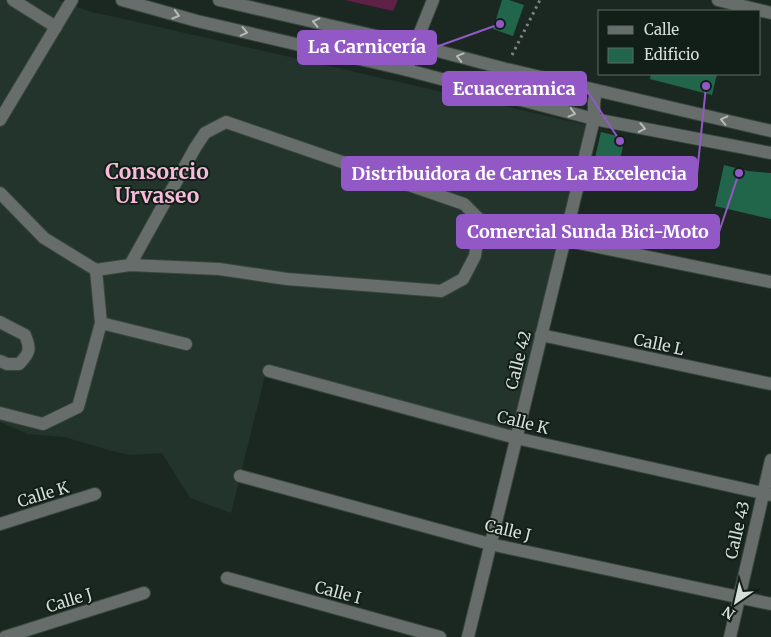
<svg xmlns="http://www.w3.org/2000/svg" width="771" height="637" font-family="Merriweather,serif">
<style>
.built{fill:#22342c}
.green{fill:#602147}
.building{fill:#21664a}
.lines{fill:none;stroke-linecap:round;stroke-linejoin:round}
.minor-casing{stroke:#39453f;stroke-width:14}
.path{stroke:#79847e;stroke-width:3;stroke-dasharray:2.5 4;stroke-linecap:butt}
.minor{stroke:#676d6a;stroke-width:12}
.oneway{stroke:#b5bcb8}
.labels{text-anchor:middle;stroke-width:4;stroke-linejoin:round;paint-order:stroke}
.street-label{font-size:16px;fill:#d6deda;stroke:#121e18}
.district-label{font-size:21px;font-weight:bold;fill:#f8bcdb;stroke:#121e18}
.leader{fill:none;stroke:#9258c6;stroke-width:2}
.callout-dot{fill:#9258c6;stroke:#121e18;stroke-width:2}
.callout{fill:#9258c6;stroke:#9258c6;stroke-width:2}
.callout-label{font-size:18px;text-anchor:middle;font-weight:bold;fill:#fff}
</style>
<rect width="100%" height="100%" fill="#1b2821"/>
<polygon class="built" points="0,0 58,0 91,12 124,19 586,125 511,432 267,368 231,513 190,498 162,453 130,455 112,451 64,437 28,434 0,422"/>
<polygon class="green" points="345,0 398,0 393,11"/>
<g class="building">
<polygon points="502,0 509,0 524,5 513,36 493,29"/>
<polygon points="651,74 717,74 712,95 650,79"/>
<polygon points="601,132 625,138 615,181 591,175"/>
<polygon points="724,165 748,171 771,173 771,219 715,206"/>
</g>
<g class="lines">
<g class="minor-casing">
<g id="minor">
<polyline points="13,0 56,27"/>
<polyline points="122,0 197,21 407,70 594,119 771,153"/>
<polyline points="219,0 415,45 506,69 771,131"/>
<polyline points="718,0 771,13"/>
<polyline points="407,70 415,45 433,0"/>
<polyline points="0,120 72,0"/>
<polyline points="0,193 44,238 96,270 130,265 219,269 287,279 441,291 463,279 475,256 480,220 464,204 226,122 205,133 195,148 130,265"/>
<polyline points="480,220 530,229 564,240 771,282"/>
<path d="M0,322L25,335C31,349 30,353 19,364H7L0,361"/>
<polyline points="101,323 186,344"/>
<polyline points="541,335 771,384"/>
<polyline points="269,371 516,438 771,495"/>
<polyline points="0,413 43,424 78,407 101,323 96,270"/>
<polyline points="240,476 490,544 771,604"/>
<polyline points="0,524 95,494"/>
<polyline points="227,578 440,637"/>
<polyline points="5,637 144,593"/>
<polyline points="468,637 594,119 594,102 596,91"/>
<polyline points="730,637 771,460"/>
</g>
</g>
<polyline class="path" points="512,55 540,0"/>
<use href="#minor" class="minor"/>
</g>
<defs><path id="oneway-chevron" d="M-2-3.5L2.5 0L-2 3.5" fill="none" stroke-width="1.6" stroke-linecap="round" stroke-linejoin="round" transform="scale(1.25)"/></defs>
<g class="oneway">
<use href="#oneway-chevron" transform="translate(176 15) rotate(16)"/>
<use href="#oneway-chevron" transform="translate(316 22) rotate(-167)"/>
<use href="#oneway-chevron" transform="translate(244 32) rotate(13)"/>
<use href="#oneway-chevron" transform="translate(460 57) rotate(-165)"/>
<use href="#oneway-chevron" transform="translate(572 113) rotate(15)"/>
<use href="#oneway-chevron" transform="translate(724 120) rotate(-167)"/>
<use href="#oneway-chevron" transform="translate(642 128) rotate(11)"/>
</g>
<g class="labels">
<g class="street-label">
<text transform="translate(659 344) rotate(12)" y="6">Calle L</text>
<text transform="translate(518 360) rotate(-76)" y="6">Calle 42</text>
<text transform="translate(523 422) rotate(14)" y="6">Calle K</text>
<text transform="translate(43 494) rotate(-17)" y="6">Calle K</text>
<text transform="translate(508 530) rotate(13)" y="6">Calle J</text>
<text transform="translate(737 530) rotate(-77)" y="6">Calle 43</text>
<text transform="translate(338 592) rotate(15)" y="6">Calle I</text>
<text transform="translate(69 600) rotate(-17)" y="6">Calle J</text>
</g>
<g class="district-label">
<text x="157" y="179">Consorcio<tspan x="157" dy="24">Urvaseo</tspan></text>
</g>
</g>
<path class="leader" d="M500 24L436 47M620 141L586 89M706 86L697 174M739 173L719 232"/>
<g class="callout-dot">
<circle cx="500" cy="24" r="5"/>
<circle cx="620" cy="141" r="5"/>
<circle cx="706" cy="86" r="5"/>
<circle cx="739" cy="173" r="5"/>
</g>
<g class="callout">
<rect x="298" y="31" width="138" height="33" rx="5"/>
<rect x="443" y="72" width="143" height="33" rx="5"/>
<rect x="342" y="157" width="355" height="33" rx="5"/>
<rect x="457" y="215" width="262" height="33" rx="5"/>
</g>
<g class="callout-label">
<text x="367" y="53">La Carnicería</text>
<text x="514" y="95">Ecuaceramica</text>
<text x="519" y="180">Distribuidora de Carnes La Excelencia</text>
<text x="588" y="238">Comercial Sunda Bici-Moto</text>
</g>
<rect x="598" y="10" width="162" height="65" fill="#121e18" stroke="#606b66"/>
<rect x="608" y="26" width="25" height="8" fill="#676d6a" stroke="#606b66"/>
<text x="644" y="35" font-size="15" fill="#d6deda">Calle</text>
<rect x="608" y="48" width="25" height="15" fill="#21664a" stroke="#606b66"/>
<text x="644" y="60" font-size="15" fill="#d6deda">Edificio</text>
<g transform="translate(736 602) rotate(214)" stroke="#121e18" stroke-width="4" paint-order="stroke">
<path d="M0-4L9 19L0 12L-9 19Z" fill="#d6deda"/>
<text y="-8" font-size="14" font-weight="bold" text-anchor="middle" fill="#d6deda">N</text>
</g>
</svg>
